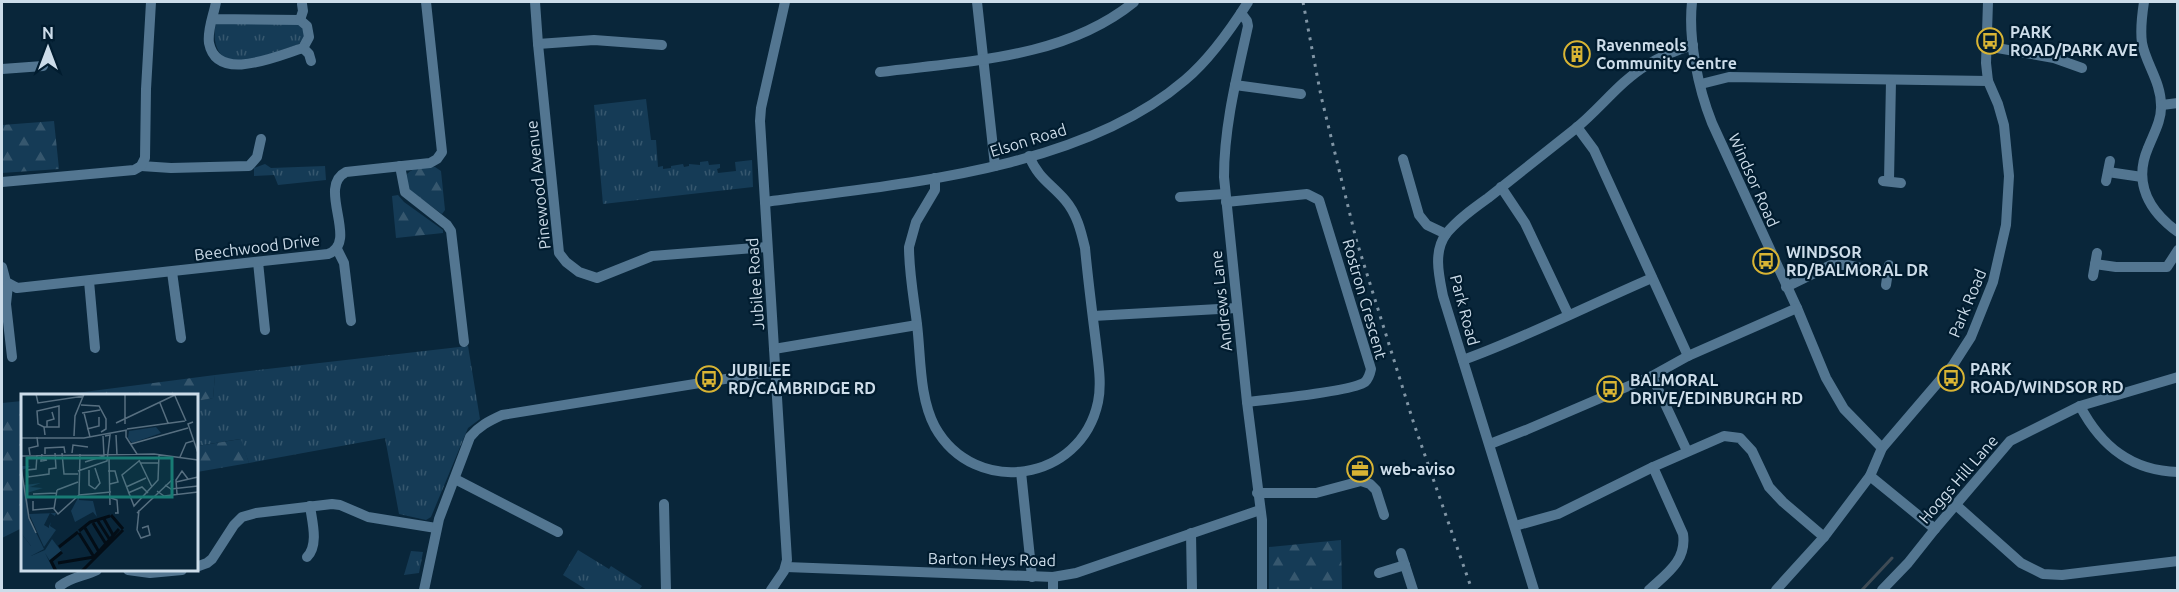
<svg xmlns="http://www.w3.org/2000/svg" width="2179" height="592" font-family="Ubuntu,sans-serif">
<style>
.grass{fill:url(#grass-tufts)}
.forest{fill:url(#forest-firs)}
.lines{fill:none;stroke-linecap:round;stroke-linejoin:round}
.stream{stroke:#3f4b55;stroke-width:3}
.minor{stroke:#537691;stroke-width:10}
.rail{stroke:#8095a5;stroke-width:3;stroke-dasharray:3 6;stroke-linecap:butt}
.labels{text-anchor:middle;stroke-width:4.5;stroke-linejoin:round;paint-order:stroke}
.poi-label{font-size:16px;font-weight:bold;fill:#ccdce9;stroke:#011c2f;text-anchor:start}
.street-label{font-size:16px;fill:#ccdce9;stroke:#011c2f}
.inset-river{fill:none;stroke:#030d16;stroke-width:3}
.inset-road{fill:none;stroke:#576f80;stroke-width:1.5}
.view{fill:#187b74;fill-opacity:0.15;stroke:#187b74;stroke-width:3}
.inset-edge{fill:none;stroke:#ccdce9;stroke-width:3}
</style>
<defs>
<pattern id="grass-tufts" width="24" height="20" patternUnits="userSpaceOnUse" patternTransform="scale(1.5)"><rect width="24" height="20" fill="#153b56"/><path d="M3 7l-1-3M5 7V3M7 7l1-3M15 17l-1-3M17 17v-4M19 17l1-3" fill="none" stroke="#36576e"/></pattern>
<pattern id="forest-firs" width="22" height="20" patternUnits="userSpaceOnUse" patternTransform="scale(1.5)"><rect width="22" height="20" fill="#153b56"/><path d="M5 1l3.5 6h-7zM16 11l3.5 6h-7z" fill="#36576e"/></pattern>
</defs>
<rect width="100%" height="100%" fill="#09263a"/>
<g class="grass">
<path d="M216,23L301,24L305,35L299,44C287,48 249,62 239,62C216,61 212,40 216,23Z"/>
<polygon points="646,99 651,140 656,140 658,167 663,166 663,169 671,168 671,166 683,164 684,167 689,166 689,164 700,165 700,162 708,161 709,165 720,164 720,168 717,169 718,173 736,171 735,162 752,160 753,187 603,204 594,105"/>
<polygon points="265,164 271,168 325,166 326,180 278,185 274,175 254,176 254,168"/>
<polygon points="468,346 480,419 468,428 431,517 426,520 399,514 385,438 249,463 240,439 197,446 196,401 213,398 215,375"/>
<polygon points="578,550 609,569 611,566 642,586 639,590 587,590 563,575"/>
<polygon points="411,551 423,552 419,573 404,575"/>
</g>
<g class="forest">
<polygon points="54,121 59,169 2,173 2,125"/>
<path d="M435,167L441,171L445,210L442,214L408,189L407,174C414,166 425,168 435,167Z"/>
<polygon points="398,195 404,202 443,230 443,233 396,238 392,196"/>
<polygon points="215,375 213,398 197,401 196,396 61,395"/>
<polygon points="22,401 22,528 2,538 2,403"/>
<polygon points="241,439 249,463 197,472 197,446"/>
<polygon points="1341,540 1342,590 1269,590 1269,547"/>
</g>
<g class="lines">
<polyline class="stream" points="1862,590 1892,558"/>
<g class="minor">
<polyline points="535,2 538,44 559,253 566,262 579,272 597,278 652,256 767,247"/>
<polyline points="977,2 995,166"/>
<path d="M1692,2C1688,39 1698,88 1712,123L1797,308L1826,378L1844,409L1882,448"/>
<path d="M2144,2C2142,15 2140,29 2142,43C2146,64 2161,82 2161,105C2162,120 2153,135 2148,148C2133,183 2149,211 2178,232"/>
<path d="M1241,13L1247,21L1248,26C1237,76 1224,126 1224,177L1247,402L1262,520V590"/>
<path d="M213,19L300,20L307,26L309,37L303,48C279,55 217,84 209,43C207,30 214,14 216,2"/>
<polyline points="300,20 303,11 302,4"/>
<polyline points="538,44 594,40 662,45"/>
<polyline points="1986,46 2054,58 2082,68"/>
<polyline points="303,48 309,54 311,61"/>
<polyline points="2,69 43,66"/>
<path d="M880,72C966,61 1064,59 1134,2"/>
<polyline points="1701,84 1729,77 1988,81"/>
<polyline points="1235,85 1301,94"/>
<polyline points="2162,105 2178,103"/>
<polyline points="1577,127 1594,150 1688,356"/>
<polyline points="1403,159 1419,215 1427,225 1446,234"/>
<polyline points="141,166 171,168 249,166 257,157 261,139"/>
<polyline points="400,166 405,192 447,225 451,231 464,342"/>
<polyline points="2108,172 2142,177"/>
<path d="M935,178V190L916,222L909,247C909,273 914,299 917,324C921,357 919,397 935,427C975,498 1081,482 1098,402C1102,383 1098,362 1096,343C1092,311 1088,280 1085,248C1081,231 1077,214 1065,200C1049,182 1039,179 1029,156"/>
<polyline points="1889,180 1891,81"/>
<polyline points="1883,181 1901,183"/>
<polyline points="2106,181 2110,161"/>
<polyline points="2,182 134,170 141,166 145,158 146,89 151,2"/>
<polyline points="1501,187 1525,223 1568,314"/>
<polyline points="1180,197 1225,194"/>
<path d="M765,202C898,184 1079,171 1185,80C1210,59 1231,29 1248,2"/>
<path d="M1226,202L1307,194L1319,200L1371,369C1370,374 1369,378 1365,382C1353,391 1266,400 1247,402"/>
<polyline points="337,249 344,263 351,321"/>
<polyline points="258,262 265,330"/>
<polyline points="2095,264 2116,267 2167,267 2178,250"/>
<path d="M2,267L6,282L17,288L328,254C360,242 316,187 346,172L430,163L437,159L442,152L426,2"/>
<polyline points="172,272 181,338"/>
<polyline points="2093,276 2097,253"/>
<polyline points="89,281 95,348"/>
<polyline points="8,285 6,304 12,357"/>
<polyline points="1886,285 1889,265"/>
<polyline points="1786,287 1831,265 1847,265 1888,274"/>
<polyline points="1093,316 1237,308"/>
<polyline points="774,349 917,325"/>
<path d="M1463,360C1527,337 1589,305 1652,278"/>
<polyline points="1652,376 1687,451"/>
<path d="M2080,406C2101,446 2131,471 2178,472"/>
<polyline points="1490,444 1526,430 1652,376 1688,356 1797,308"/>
<polyline points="1021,472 1032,577"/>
<polyline points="1870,476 1935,529"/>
<polyline points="455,479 558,532"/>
<polyline points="1257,493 1316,493 1361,481 1370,484 1376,490 1384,515"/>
<polyline points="664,504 666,590"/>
<polyline points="1956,505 2021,563 2043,574 2062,575 2178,561"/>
<polyline points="1515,526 1558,514 1653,467 1724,436 1740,438 1752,451 1769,487 1783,502 1824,537"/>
<polyline points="1191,533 1192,590"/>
<polyline points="1401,553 1413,590"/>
<path d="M307,557C319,545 312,521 310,506"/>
<polyline points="196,567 207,563 212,559 234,525 242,517 256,513 332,504 340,505 368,517 436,528"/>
<polyline points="786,567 1053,577 1076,573 1260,510"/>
<polyline points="128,570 150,573 182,570"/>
<polyline points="1379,573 1405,565"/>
<path d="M60,586C70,577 85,576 97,570"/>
<path d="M424,590L439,519L470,437C479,426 489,421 502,415L775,371"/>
<polyline points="771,590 784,571 787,560 760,121 761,108 785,2"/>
<polyline points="1053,590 1053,577"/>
<path d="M1534,590L1443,296C1439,276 1433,252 1446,234C1457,220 1474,208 1488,198C1517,175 1546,152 1575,129C1600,109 1619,82 1647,65C1661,56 1677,50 1693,45"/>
<path d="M1649,590C1666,574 1687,561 1683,534L1653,467"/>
<polyline points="1776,590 1824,537 1870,476 1882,448 1953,365 1971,337 1993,282 2006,225 2009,176 2004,125 1998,104 1988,81 1986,63 1988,2"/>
<polyline points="1882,590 1908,563 1935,529 2010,441 2080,406 2178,377"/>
</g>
<polyline class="rail" points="1303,2 1321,96 1356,239 1414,424 1472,590"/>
</g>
<defs>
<g id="bus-ring" transform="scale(1.35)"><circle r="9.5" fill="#011c2f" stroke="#d8b434" stroke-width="1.5"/><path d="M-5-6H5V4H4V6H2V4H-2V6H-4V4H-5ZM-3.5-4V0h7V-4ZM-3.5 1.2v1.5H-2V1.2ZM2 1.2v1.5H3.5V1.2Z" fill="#d8b434"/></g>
<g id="building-ring" transform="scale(1.35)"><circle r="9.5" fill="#011c2f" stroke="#d8b434" stroke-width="1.5"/><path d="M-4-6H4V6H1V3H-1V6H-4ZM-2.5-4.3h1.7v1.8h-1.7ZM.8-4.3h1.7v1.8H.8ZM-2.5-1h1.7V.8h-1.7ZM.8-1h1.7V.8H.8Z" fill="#d8b434"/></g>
<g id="office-ring" transform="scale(1.35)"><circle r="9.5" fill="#011c2f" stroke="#d8b434" stroke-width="1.5"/><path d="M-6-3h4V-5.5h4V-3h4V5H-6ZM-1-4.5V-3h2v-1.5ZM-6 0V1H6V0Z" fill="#d8b434"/></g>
</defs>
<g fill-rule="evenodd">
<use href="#bus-ring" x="1990" y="41"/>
<use href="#building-ring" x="1577" y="54"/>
<use href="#bus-ring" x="1766" y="261"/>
<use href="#bus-ring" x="1951" y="378"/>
<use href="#bus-ring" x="709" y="379"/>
<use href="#bus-ring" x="1610" y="389"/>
<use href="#office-ring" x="1360" y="469"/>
</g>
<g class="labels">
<g class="poi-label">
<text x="2010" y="38">PARK<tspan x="2010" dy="18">ROAD/PARK AVE</tspan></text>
<text x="1596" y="51">Ravenmeols<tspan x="1596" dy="18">Community Centre</tspan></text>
<text x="1786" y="258">WINDSOR<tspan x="1786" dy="18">RD/BALMORAL DR</tspan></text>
<text x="1970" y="375">PARK<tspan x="1970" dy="18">ROAD/WINDSOR RD</tspan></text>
<text x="728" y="376">JUBILEE<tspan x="728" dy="18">RD/CAMBRIDGE RD</tspan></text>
<text x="1630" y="386">BALMORAL<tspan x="1630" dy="18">DRIVE/EDINBURGH RD</tspan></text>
<text x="1380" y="475">web-aviso</text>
</g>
<g class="street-label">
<text transform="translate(1028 140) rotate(-17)" y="6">Elson Road</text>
<text transform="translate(1754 180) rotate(66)" y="6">Windsor Road</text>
<text transform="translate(538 185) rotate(-96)" y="6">Pinewood Avenue</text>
<text transform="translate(257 247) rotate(-7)" y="6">Beechwood Drive</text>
<text transform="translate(755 284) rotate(-94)" y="6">Jubilee Road</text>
<text transform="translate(1365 299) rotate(74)" y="6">Rostron Crescent</text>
<text transform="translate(1221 301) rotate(-96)" y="6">Andrews Lane</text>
<text transform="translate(1967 303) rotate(-67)" y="6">Park Road</text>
<text transform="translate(1465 310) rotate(75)" y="6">Park Road</text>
<text transform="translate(1958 479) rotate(-49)" y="6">Hoggs Hill Lane</text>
<text transform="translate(992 559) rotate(1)" y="6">Barton Heys Road</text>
</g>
</g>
<g transform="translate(21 394)">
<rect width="177" height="177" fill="#09263a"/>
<path d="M135,33L140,39L111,49L107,44L108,37ZM58,102V106L72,107L76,123L72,118L54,128L50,117ZM29,119L23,131L28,134V132L30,128L29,132L35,136L23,153L8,120L35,119L34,122ZM0,139L10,152V162L24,156L31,145L41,158L29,167L24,159L33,177L0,176Z" fill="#153b56"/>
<path d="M0,63V72H10L1,76L3,91L20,89L9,93L22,94L6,99L8,124L23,155L10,162V152L0,139Z" fill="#153b56"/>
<path class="inset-river" d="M90,121L102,135M83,125L92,141M77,127L89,146M72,129L85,150M64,134L78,158M58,137L69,128L89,122M58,139L73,163M38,153L57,138M73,163L98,135M37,169L73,163M35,177L30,167L41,158M61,177L102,136"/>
<path class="inset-road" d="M15,0L17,9L63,2M104,0V30M154,2L165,27M139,9L147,29M60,11L78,12L85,25V35L80,38M61,19L79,16M63,19L69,43M172,28L167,30L177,59M95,29L156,0M23,33H38V12L16,17L17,30L23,33L24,41M26,33V27L33,25L31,18M66,35L78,32V23M106,35L164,27M105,37V43L116,60M95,41L96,61M53,42L54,22L63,0M0,44H63L106,36M110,50L167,34M41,59L43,80H57M51,59L52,51L67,53M24,60V54L43,53L44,59M9,61L8,54L17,52L16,43M16,61L15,75L6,76L7,83L28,80V75L35,74L34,59M0,62L133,60L177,66M159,63L165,49L172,47M20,65L26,66L20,67V66L21,60M88,65L89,111M118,66L131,93M118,67L101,81L113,112L137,86L138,61M64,68L83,62L82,42M119,69H138M0,73L8,124L15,139M68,76V91L74,95M57,77L86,67L89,41L84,42M87,77H94L97,88L89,90M155,88L177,83M144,91L150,95L177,92M105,93L125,84M74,95L79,89L74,74M36,96L33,115L37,120L58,101M36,96L57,88M136,97L143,102L177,98M107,99L121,93L127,99M12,100L35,99M156,100L155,86L161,77L167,85M58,101L59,60M58,101L90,98M90,104L96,106L97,119H94M12,107V116L34,114M116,119L152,85M116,136L120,144L129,141L127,132L121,134M116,136L118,116"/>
<path class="view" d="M6,64H151V103H6Z"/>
<rect width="177" height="177" class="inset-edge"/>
</g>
<rect width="2179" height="592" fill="none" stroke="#ccdce9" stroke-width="6"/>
<g transform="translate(48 48)" stroke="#011c2f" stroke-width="4.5" paint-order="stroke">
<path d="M0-4.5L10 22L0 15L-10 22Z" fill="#ccdce9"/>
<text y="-9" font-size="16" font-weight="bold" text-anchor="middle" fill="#ccdce9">N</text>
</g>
</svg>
